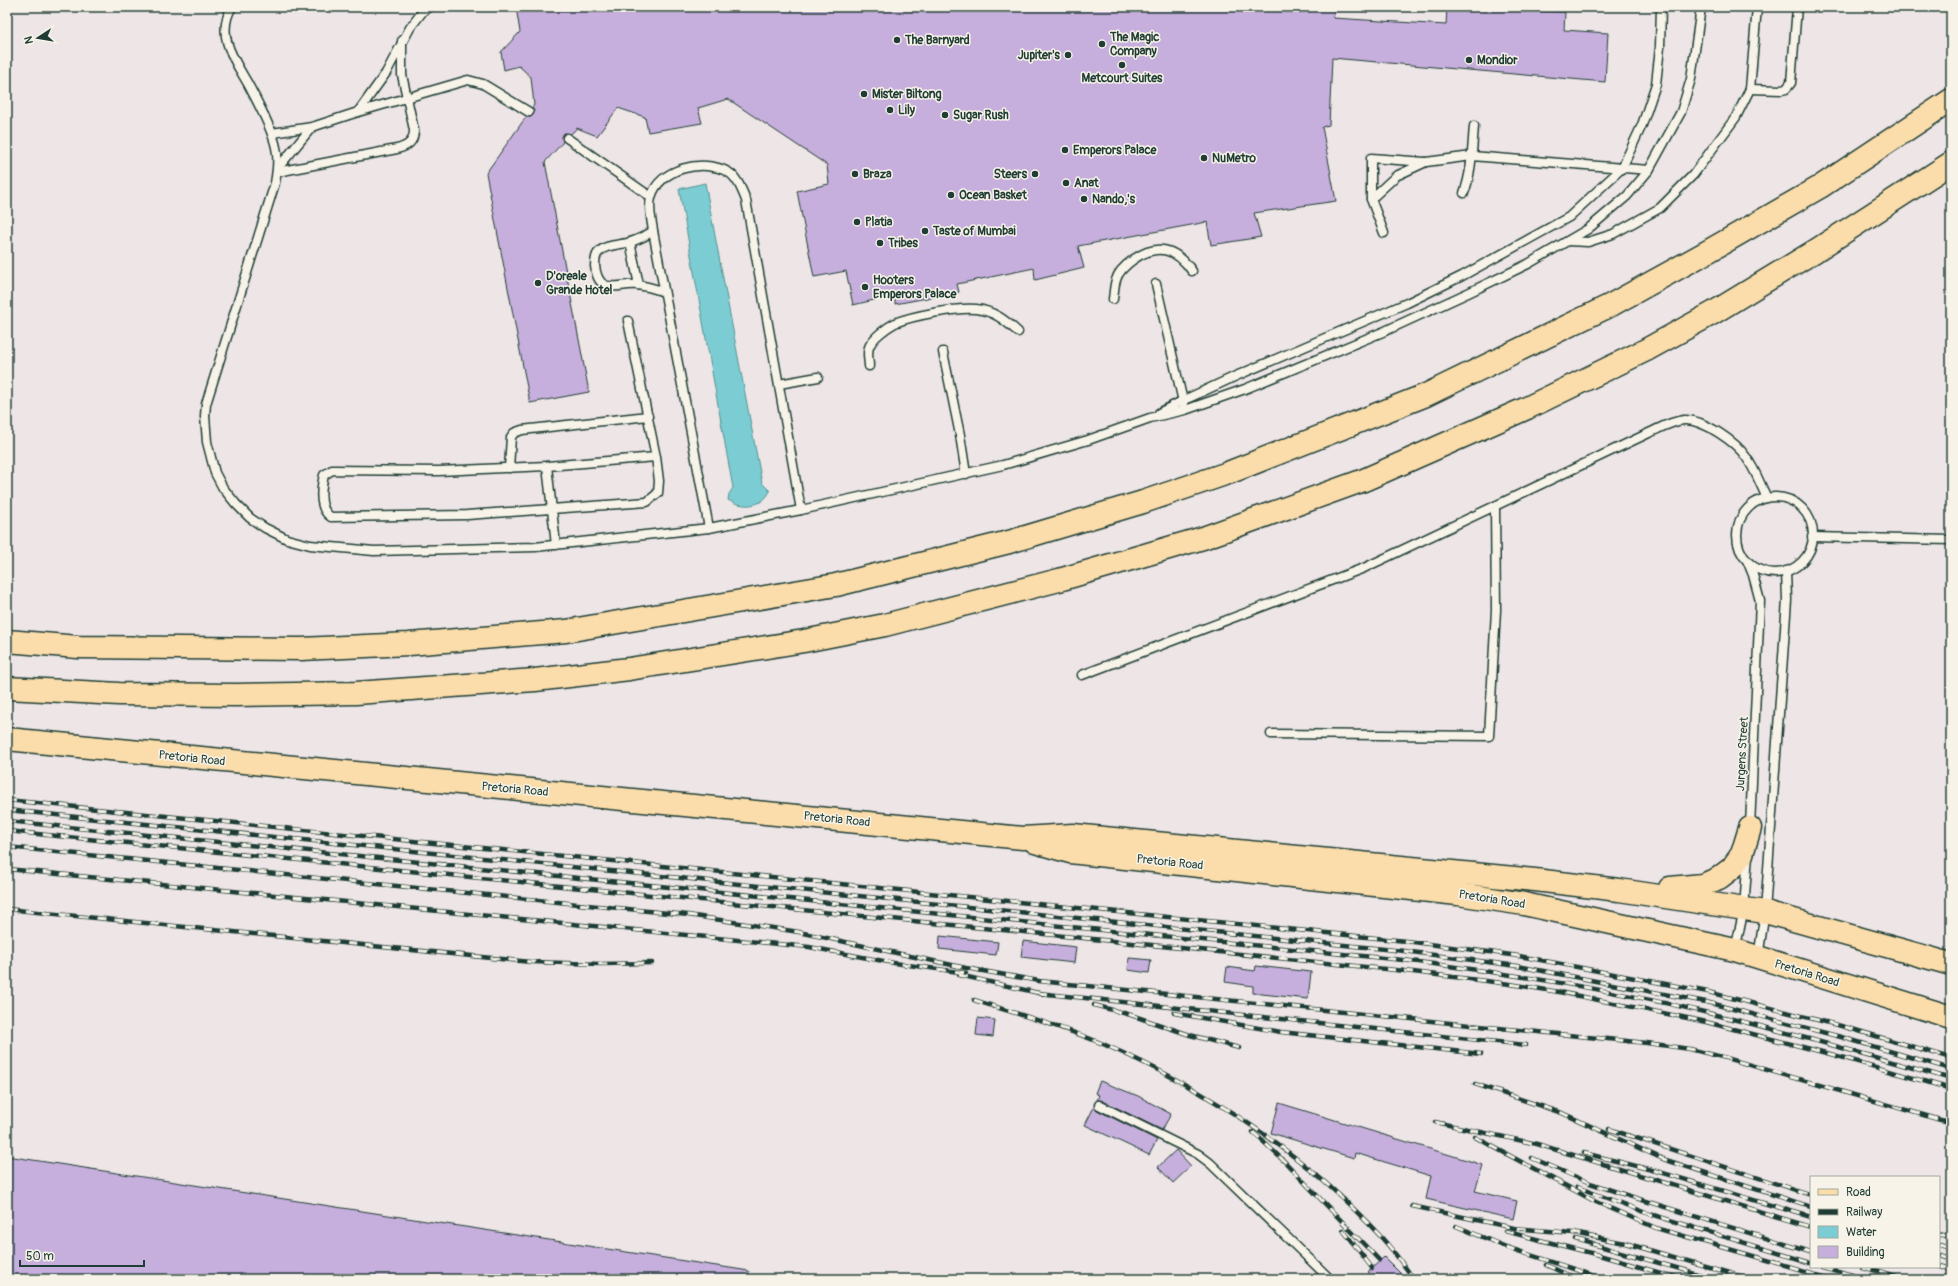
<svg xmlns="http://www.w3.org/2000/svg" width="1958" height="1286" font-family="Pangolin,sans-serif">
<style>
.water{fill:#7bcdd3;stroke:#569393}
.building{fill:#c7afdd;stroke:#1f3d34}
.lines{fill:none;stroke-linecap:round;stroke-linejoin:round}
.service-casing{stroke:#1f3d34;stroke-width:11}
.primary-casing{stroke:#1f3d34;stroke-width:25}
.motorway-casing{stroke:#1f3d34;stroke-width:25}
.service{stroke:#f7f3e8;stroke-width:8}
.primary{stroke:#fbddab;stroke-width:22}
.motorway{stroke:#fbddab;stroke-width:22}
.rail-casing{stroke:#1f3d34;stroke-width:4.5}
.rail{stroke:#f7f3e8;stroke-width:3;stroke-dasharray:9;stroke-linecap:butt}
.poi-dot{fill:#1f3d34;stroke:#f7f3e8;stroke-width:1.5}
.labels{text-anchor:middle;stroke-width:3;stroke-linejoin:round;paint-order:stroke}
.poi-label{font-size:12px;font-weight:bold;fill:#1f3d34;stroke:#f7f3e8;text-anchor:start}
.street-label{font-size:12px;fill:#1f3d34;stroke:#f7f3e8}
</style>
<rect width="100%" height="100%" fill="#ede5e6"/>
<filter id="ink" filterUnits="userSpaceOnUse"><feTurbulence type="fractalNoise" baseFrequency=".025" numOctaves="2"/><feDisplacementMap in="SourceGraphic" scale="8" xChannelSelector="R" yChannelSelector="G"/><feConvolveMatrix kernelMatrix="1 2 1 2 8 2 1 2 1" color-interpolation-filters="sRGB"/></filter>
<g filter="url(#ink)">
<path class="water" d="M705,183L762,483L770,491C762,508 743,508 728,500L729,494L733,488L679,189Z"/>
<g class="building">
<polygon points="516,7 1334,7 1333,18 1446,25 1447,7 1527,7 1527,11 1565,12 1564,30 1608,33 1605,82 1332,58 1329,125 1322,127 1336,201 1254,213 1261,237 1211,245 1207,222 1078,246 1084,268 1035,280 1034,268 957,284 959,292 895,304 895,295 853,305 846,271 814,277 797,191 829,184 827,165 728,99 698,108 702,123 648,132 645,117 618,108 597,136 577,128 571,134 564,133 562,137 563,142 545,162 589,392 530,403 486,173 526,117 531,117 534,113 532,108 534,105 531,77 519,66 504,70 501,52 520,32"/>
<polygon points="940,936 998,942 996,955 939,949"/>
<polygon points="1023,941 1076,947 1074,963 1021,957"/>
<polygon points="1129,958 1151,960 1149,973 1128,970"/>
<polygon points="1256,966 1311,972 1308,999 1253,993 1253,986 1225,982 1227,967 1255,971"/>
<polygon points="978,1018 995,1020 993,1037 976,1035"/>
<polygon points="1100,1081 1138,1096 1171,1114 1162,1130 1101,1100 1097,1100 1099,1095 1095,1093"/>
<polygon points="1279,1103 1483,1165 1475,1191 1517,1201 1513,1219 1426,1199 1431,1176 1355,1153 1354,1158 1271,1133"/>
<polygon points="1094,1107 1097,1110 1157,1140 1149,1155 1085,1125"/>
<polygon points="1176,1150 1191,1166 1173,1183 1158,1167"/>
<polygon points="7,1156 749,1271 748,1279 7,1279"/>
<polygon points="1384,1257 1406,1279 1375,1279 1368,1272"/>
</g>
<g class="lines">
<g class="service-casing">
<g id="service">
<path d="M232,7C215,35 235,61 248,84C257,101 267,119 273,137C279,153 278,166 275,183L206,404L205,416L207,442L215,473L223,488L236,504L250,518L265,528L287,539L310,545L374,551L535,547L709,528L801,510L1003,465L1088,440L1150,418L1185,410L1245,389L1385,331L1470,292L1528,264L1588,229L1627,196L1649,170L1681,112L1691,79L1701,7"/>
<polyline points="1750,89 1782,90 1786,89 1791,83 1797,7"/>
<polyline points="358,112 468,80 483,84 529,112"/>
<polyline points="272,133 312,127 358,112 386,73 410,28 423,11 430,7"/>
<polyline points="567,138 651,197"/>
<polyline points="278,168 312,127"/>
<path d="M277,172L397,149C408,146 414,142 414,130L402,75V41"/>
<path d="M1464,193C1472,172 1472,149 1474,126"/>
<polyline points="1371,199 1396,176 1426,162 1472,156 1649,170"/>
<path d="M653,231C646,236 639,239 631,242C622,245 605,244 599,252C595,255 595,262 595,266C599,297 618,283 637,285C646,286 656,289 664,292"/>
<polyline points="1384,233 1371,199 1371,158 1425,162"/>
<polyline points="1568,241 1588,242 1613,234 1660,208 1693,175 1736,117 1750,89 1757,7"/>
<polyline points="630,242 639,285"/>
<polyline points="1156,284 1184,406"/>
<path d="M1113,299C1114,293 1114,286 1116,280C1118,272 1127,264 1134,259C1157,243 1176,248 1192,271"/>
<polyline points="943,352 960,435 966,474"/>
<path d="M869,366C869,359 866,352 870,345C874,337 886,328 895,323C911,316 958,307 976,309C994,311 1005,320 1018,332"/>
<polyline points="779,384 818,377"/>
<polyline points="1159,413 1182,401 1236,376 1407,303 1462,276 1569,217 1622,168 1642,125 1656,84 1660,47 1661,7"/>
<polyline points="547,466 656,457"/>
<polyline points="509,468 511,437 514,433 522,430 648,416"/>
<circle cx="1775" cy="535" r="38"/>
<path d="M709,528L653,231C652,221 648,209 651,198C658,168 704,158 728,172C737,177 742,190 746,200L801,510"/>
<polyline points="1812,537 1951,540"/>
<path d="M556,545L547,466L439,471L332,470L324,475C321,488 318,509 331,517L467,515L647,502L658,493L659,481L656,457L628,321"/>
<polyline points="1747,560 1753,575 1760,601 1750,827"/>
<path d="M1082,675L1364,568L1649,433C1660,428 1672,421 1684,420C1703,419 1736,442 1746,457C1755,469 1760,484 1767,498"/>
<polyline points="1271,734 1489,736 1496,610 1495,506"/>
<polyline points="1735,950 1744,909 1748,854"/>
<polyline points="1758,957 1765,912 1787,600 1786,571"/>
<polyline points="1099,1105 1198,1154 1210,1163 1330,1279"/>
</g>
</g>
<g class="primary-casing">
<g id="primary">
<polyline points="7,739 1023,838 1073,835 1535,880 1619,890 1765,912 1951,964"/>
<polyline points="1035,842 1070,852 1458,894 1524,904 1735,950 1951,1017"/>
<polyline points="1670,888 1703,885 1719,878 1732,868 1742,854 1750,828"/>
</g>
</g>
<g class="motorway-casing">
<g id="motorway">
<polyline points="7,641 78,647 301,649 409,644 566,631 836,585 1009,542 1143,502 1228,473 1426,395 1611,305 1707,252 1820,187 1951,100"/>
<polyline points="7,688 119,694 236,695 356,693 535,680 629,669 804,641 885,625 1059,580 1203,538 1364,480 1527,408 1646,350 1713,313 1815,251 1951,163"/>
</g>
</g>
<use href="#service" class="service"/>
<use href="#primary" class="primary"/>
<use href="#motorway" class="motorway"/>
<g class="rail-casing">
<g id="rail">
<polyline points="7,800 1406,941 1519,956 1708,992 1845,1027 1951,1058"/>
<polyline points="7,810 1404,951 1517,966 1706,1002 1841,1037 1951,1069"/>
<path d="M7,821L1403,960C1504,973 1605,988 1704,1012C1787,1032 1869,1055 1951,1079"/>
<polyline points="7,831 1044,934 1405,971 1510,984 1559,992 1702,1021 1834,1055 1951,1089"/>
<polyline points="7,847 688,915 799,932 966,968 1039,981 1647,1043 1690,1049 1726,1058 1951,1123"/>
<polyline points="7,869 809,947 894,963 966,973"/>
<polyline points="7,909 531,962 602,964 652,963"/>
<polyline points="959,975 1043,994"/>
<polyline points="1038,993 1526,1045"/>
<path d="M974,1000C1017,1014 1061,1026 1103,1044C1207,1089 1305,1154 1382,1238C1394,1251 1404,1266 1414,1279"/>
<polyline points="1094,1005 1131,1015 1190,1035 1239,1048"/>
<polyline points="1174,1013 1281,1032 1481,1054"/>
<polyline points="1475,1084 1562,1113 1663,1159 1811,1207"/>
<polyline points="1435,1122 1537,1144 1811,1227"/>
<polyline points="1609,1129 1811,1195"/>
<polyline points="1253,1132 1285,1162 1379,1260"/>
<polyline points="1475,1137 1596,1202 1656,1228 1833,1279"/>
<polyline points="1584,1153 1656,1171 1811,1217"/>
<polyline points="1532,1158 1590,1183 1626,1195 1811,1252"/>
<polyline points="1577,1187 1650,1214 1811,1263"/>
<polyline points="1412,1206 1514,1228 1573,1233 1625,1243 1750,1279"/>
<polyline points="1456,1226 1506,1247 1604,1279"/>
<polyline points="1343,1230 1372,1268"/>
<polyline points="1505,1231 1599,1255 1681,1279"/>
<polyline points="1939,1234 1951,1237"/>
<polyline points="1575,1239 1715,1279"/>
<polyline points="1939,1245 1951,1248"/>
<polyline points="1939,1255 1951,1259"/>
<polyline points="1546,1265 1577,1279"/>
<polyline points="1939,1265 1951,1269"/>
<polyline points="1824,1267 1866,1279"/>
<polyline points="1862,1267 1903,1279"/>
</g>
</g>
<use href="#rail" class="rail"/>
</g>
</g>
<g class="poi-dot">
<circle cx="897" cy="40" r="4"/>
<circle cx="1102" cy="44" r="4"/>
<circle cx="1068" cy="55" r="4"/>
<circle cx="1469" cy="60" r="4"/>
<circle cx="1122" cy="65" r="4"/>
<circle cx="864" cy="94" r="4"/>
<circle cx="890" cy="110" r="4"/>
<circle cx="945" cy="115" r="4"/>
<circle cx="1065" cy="150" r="4"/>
<circle cx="1204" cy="158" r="4"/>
<circle cx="855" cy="174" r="4"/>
<circle cx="1035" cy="174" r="4"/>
<circle cx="1066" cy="183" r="4"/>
<circle cx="951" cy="195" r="4"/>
<circle cx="1084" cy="199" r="4"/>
<circle cx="857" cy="222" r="4"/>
<circle cx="925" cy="231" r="4"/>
<circle cx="880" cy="243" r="4"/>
<circle cx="538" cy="283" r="4"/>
<circle cx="865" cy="287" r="4"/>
</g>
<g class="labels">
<g class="poi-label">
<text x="1110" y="41">The Magic<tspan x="1110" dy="14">Company</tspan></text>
<text x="905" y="44">The Barnyard</text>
<text x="1060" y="59" text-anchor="end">Jupiter's</text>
<text x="1477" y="64">Mondior</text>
<text x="1122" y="82" text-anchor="middle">Metcourt Suites</text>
<text x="872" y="98">Mister Biltong</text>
<text x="898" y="114">Lily</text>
<text x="953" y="119">Sugar Rush</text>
<text x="1073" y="154">Emperors Palace</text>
<text x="1212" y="162">NuMetro</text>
<text x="863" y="178">Braza</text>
<text x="1027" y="178" text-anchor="end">Steers</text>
<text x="1074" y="187">Anat</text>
<text x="959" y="199">Ocean Basket</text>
<text x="1092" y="203">Nando,'s</text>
<text x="865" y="226">Platia</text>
<text x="933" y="235">Taste of Mumbai</text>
<text x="888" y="247">Tribes</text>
<text x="546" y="280">D'oreale<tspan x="546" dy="14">Grande Hotel</tspan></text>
<text x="873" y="284">Hooters<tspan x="873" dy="14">Emperors Palace</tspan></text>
</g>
<g class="street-label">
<text transform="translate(1742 754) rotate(-87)" y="4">Jurgens Street</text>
<text transform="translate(192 758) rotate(6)" y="4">Pretoria Road</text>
<text transform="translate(515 789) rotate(5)" y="4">Pretoria Road</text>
<text transform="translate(837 819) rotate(6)" y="4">Pretoria Road</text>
<text transform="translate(1170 862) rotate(6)" y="4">Pretoria Road</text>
<text transform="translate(1492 899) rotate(9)" y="4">Pretoria Road</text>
<text transform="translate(1807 973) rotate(17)" y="4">Pretoria Road</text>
</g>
</g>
<rect width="1958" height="1286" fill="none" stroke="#f7f3e8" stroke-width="24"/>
<rect x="12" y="12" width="1934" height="1262" fill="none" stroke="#1f3d34" stroke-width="1.5" filter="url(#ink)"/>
<rect x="1810" y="1176" width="130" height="92" fill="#f7f3e8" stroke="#a1aaa0"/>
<rect x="1818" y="1189" width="20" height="6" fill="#fbddab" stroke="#a1aaa0"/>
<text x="1846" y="1196" font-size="12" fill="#1f3d34">Road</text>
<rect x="1818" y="1209" width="20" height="6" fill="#1f3d34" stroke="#a1aaa0"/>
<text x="1846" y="1216" font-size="12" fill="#1f3d34">Railway</text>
<rect x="1818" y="1226" width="20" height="12" fill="#7bcdd3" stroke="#a1aaa0"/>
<text x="1846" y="1236" font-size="12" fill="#1f3d34">Water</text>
<rect x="1818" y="1246" width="20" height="12" fill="#c7afdd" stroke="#a1aaa0"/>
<text x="1846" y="1256" font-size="12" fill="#1f3d34">Building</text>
<g transform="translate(38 38) rotate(258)" stroke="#f7f3e8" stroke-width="3" paint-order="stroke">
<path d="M0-3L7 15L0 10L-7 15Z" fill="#1f3d34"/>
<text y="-6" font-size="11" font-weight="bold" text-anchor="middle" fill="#1f3d34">N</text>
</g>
<path d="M20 1260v6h124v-6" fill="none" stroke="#1f3d34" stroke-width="2"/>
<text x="26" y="1260" font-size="12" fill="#1f3d34" stroke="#f7f3e8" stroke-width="3" paint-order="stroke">50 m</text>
</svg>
